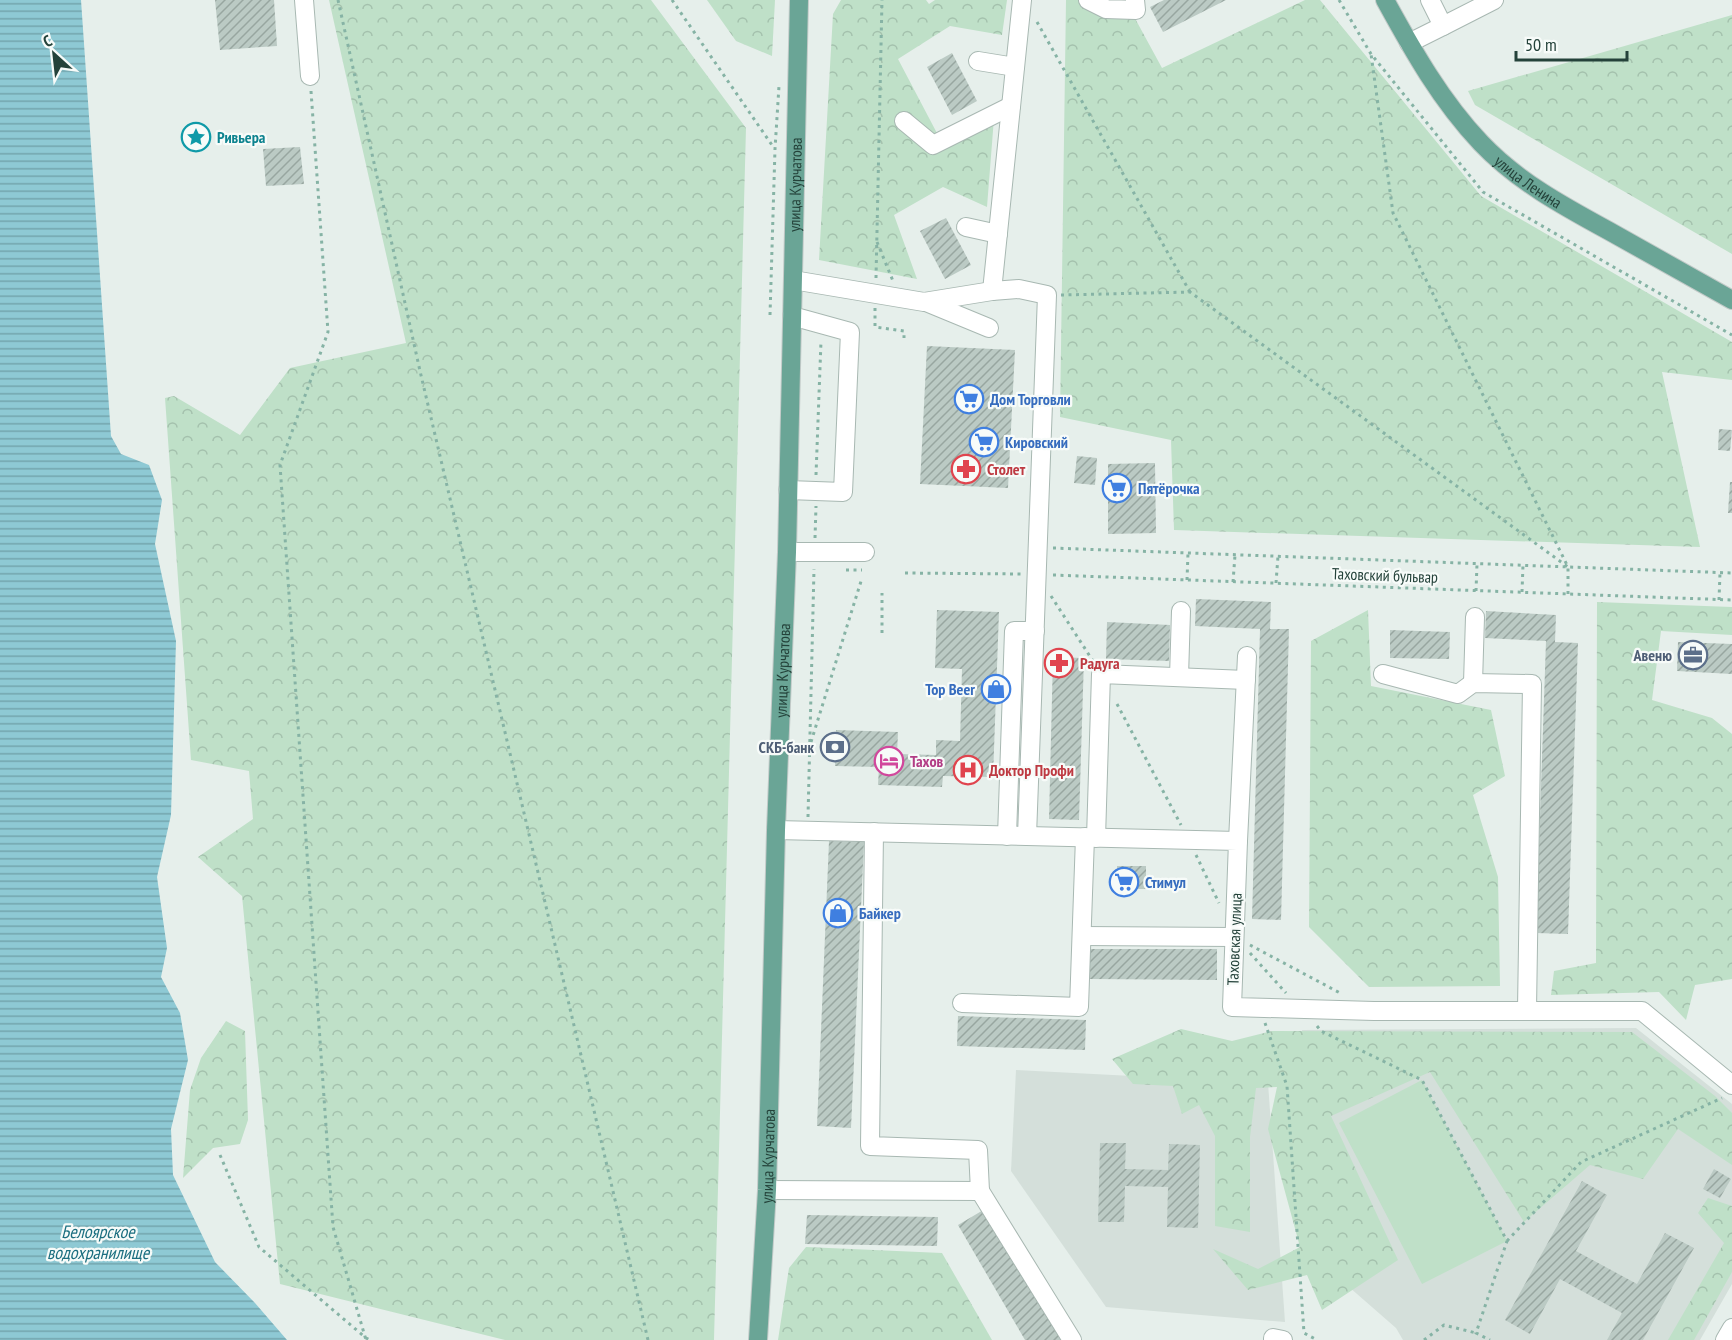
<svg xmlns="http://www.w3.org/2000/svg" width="1732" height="1340" font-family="'PT Sans Narrow',sans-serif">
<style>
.built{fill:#d4dfda}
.forest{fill:url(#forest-crowns)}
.pitch{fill:#bfe0c8}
.water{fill:url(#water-rules)}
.building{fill:url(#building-hatch)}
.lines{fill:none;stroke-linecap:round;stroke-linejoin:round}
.minor-casing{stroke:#a8b8b2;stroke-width:20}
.major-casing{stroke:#c2cac8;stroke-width:20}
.path{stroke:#86b3a5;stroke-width:3;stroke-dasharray:3 4.5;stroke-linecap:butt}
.minor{stroke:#fff;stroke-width:18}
.major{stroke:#6aa596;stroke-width:18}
.labels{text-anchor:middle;stroke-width:4.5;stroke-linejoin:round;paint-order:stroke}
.culture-label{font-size:16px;font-weight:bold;fill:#0d838f;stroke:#f7fbf9;text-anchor:start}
.street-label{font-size:16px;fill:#24423a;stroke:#f7fbf9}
.shop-label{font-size:16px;font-weight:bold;fill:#366cbe;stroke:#f7fbf9;text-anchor:start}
.health-label{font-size:16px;font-weight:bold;fill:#be3a42;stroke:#f7fbf9;text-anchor:start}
.service-label{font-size:16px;font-weight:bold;fill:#4e5e75;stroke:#f7fbf9;text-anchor:end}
.hotel-label{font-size:16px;font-weight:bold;fill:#b23c85;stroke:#f7fbf9;text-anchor:start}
.water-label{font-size:18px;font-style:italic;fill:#1c6f80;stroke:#f7fbf9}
</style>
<defs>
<pattern id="forest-crowns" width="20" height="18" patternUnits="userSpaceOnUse" patternTransform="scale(1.5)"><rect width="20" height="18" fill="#bfe0c8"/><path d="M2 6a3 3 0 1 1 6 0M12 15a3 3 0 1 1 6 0" fill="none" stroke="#a4c1ad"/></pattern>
<pattern id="water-rules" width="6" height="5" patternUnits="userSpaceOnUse" patternTransform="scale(1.5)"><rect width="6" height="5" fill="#8ec9d4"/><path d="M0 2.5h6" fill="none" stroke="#74a5ad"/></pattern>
<pattern id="building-hatch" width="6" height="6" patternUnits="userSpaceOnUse" patternTransform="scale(1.5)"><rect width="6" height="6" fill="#bbcac4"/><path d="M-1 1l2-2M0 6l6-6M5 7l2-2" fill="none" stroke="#98a6a0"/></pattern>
</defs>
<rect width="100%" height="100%" fill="#e6efeb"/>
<g class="built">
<polygon points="1636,1028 1732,1104 1732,1284 1700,1340 1403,1340 1396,1328 1341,1280 1302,1030"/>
<polygon points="1016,1070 1268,1083 1285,1322 1106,1307 1011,1171"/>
</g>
<g class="forest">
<polygon points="329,0 651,0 746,128 714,1340 505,1340 280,1284 242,896 198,857 253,819 249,771 191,760 165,398 174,396 240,435 290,368 406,343"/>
<polygon points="707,0 775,0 772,56 736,41"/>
<polygon points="841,0 926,0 929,4 935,0 1007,0 1002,35 950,26 898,59 939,137 994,118 987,207 943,187 894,215 917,279 819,260 833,14"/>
<polygon points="1066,0 1125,0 1162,68 1305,0 1320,0 1481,196 1732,342 1732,380 1662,372 1700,547 1174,530 1171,440 1060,417"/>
<polygon points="1732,15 1732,254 1475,105 1468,91"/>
<polygon points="1597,602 1732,607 1732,635 1661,631 1652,700 1712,718 1732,734 1732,979 1695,985 1686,1020 1659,992 1551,995 1554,971 1596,963"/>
<polygon points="1368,610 1371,686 1491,710 1505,776 1473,795 1498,877 1500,986 1369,987 1309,927 1311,641"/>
<polygon points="226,1021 245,1031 248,1120 240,1144 213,1148 183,1178 190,1090 201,1058"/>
<polygon points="1181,1029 1232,1041 1272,1031 1632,1032 1715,1096 1732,1113 1732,1165 1678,1129 1643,1179 1590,1165 1524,1222 1430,1072 1331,1116 1398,1260 1322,1310 1307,1275 1248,1290 1213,1249 1258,1269 1300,1247 1268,1129 1277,1087 1256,1088 1250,1137 1250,1232 1215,1226 1215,1136 1199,1105 1182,1114 1173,1086 1133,1084 1112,1059"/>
<polygon points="1708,1198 1732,1206 1732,1272 1694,1340 1668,1340 1724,1243 1698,1213"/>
<polygon points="806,1247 942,1253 992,1340 778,1340 789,1268"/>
</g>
<polygon class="pitch" points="1422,1080 1507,1241 1422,1284 1339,1123"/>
<polygon class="water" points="0,0 81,0 111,436 121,454 149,465 162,500 155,544 176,641 171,815 157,877 167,948 161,977 180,1013 188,1060 171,1129 173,1175 215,1262 255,1303 287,1340 0,1340"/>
<g class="building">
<polygon points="215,0 274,0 277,46 220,50"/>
<polygon points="1164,0 1226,0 1163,32 1150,7"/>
<polygon points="952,53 977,101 952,115 927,67"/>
<polygon points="300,147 304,184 266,186 263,149"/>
<polygon points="946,218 971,265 945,279 920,231"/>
<polygon points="927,346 1015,350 1008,488 920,484"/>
<polygon points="1719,429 1732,430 1730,451 1718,450"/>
<polygon points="1077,456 1097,458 1095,485 1074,483"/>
<polygon points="1155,463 1156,533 1108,534 1108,464"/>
<polygon points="1730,482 1732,482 1732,513 1728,513"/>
<polygon points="1196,599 1271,602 1270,629 1289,629 1281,920 1252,919 1260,629 1195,626"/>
<polygon points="937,610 999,612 993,777 943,776 942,787 878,785 879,767 835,766 836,730 898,732 897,754 936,755 936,740 960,741 962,669 935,668"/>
<polygon points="1486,611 1556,615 1555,642 1578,643 1568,934 1536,933 1546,641 1485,638"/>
<polygon points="1107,622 1170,625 1169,661 1106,659"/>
<polygon points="1390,630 1450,632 1449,659 1390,658"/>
<polygon points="1678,642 1732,644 1732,674 1677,671"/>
<polygon points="1053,657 1084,658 1079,820 1049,819"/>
<polygon points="829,841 864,842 851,1128 817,1126"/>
<rect x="1117" y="866" width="29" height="23"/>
<polygon points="1090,949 1217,949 1217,980 1090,979"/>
<polygon points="958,1016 1086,1020 1085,1050 957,1046"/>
<polygon points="1100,1143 1126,1143 1125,1169 1168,1170 1169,1144 1200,1145 1198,1228 1167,1227 1168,1187 1125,1186 1124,1222 1098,1222"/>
<polygon points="1714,1169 1731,1179 1720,1198 1703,1189"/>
<polygon points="1582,1181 1607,1195 1576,1251 1637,1284 1665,1233 1694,1248 1643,1340 1607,1340 1622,1313 1560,1279 1530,1334 1505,1320"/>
<polygon points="985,1209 1062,1340 1025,1340 958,1225"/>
<polygon points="807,1215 938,1217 937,1246 805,1244"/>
</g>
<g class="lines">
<g class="minor-casing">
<g id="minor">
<polyline points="304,0 310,76"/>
<polyline points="1088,0 1106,9 1136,10 1135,0"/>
<polyline points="1430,0 1443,26 1494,0"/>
<polyline points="1409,43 1443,26"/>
<polyline points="978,61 1015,67"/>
<polyline points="904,121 933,145 1011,106"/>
<polyline points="966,227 998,234"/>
<polyline points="793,280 924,302 992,291 1019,289 1047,295 1027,836"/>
<polyline points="992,291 1022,0"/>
<polyline points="926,302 989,328"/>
<polyline points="788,490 843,492 850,332 792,316"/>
<polyline points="787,552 865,552"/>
<polyline points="1383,674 1458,694 1473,683 1532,684 1527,1010"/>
<polyline points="1179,677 1181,611"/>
<polyline points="1473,683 1475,617"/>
<polyline points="776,830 1238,841 1232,1007 1374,1011 1642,1011 1732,1085"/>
<polyline points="874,832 870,1146 978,1150 980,1191"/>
<polyline points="1007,836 1014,631 1035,631"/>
<polyline points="1096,838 1101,674 1246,680"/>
<polyline points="1238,841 1247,656"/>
<polyline points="1082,936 1234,937"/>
<polyline points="962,1003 1079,1007 1085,837"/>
<polyline points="767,1190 980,1191 1072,1340"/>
<polyline points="1273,1340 1273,1338 1283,1340"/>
<polyline points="1725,1340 1732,1328"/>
</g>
</g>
<g class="major-casing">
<g id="major">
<path id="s1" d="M1385,0C1413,51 1441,101 1481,143C1517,181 1563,206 1609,231C1650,254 1691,277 1732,300"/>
<path id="s2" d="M758,1340L767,1190L776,830L787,552L799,0"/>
</g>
</g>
<g class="path">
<polyline points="338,0 420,371 648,1340"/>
<polyline points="672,0 774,148"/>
<polyline points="1339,0 1371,54 1483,192 1732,335"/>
<polyline points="1037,22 1190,292"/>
<polyline points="311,91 328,332 280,465 333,1227 366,1340"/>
<polyline points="877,242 893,281"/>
<polyline points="876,278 882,0"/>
<polyline points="1061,295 1190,292 1568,567 1393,213 1371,54"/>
<polyline points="875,308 875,327 904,331 904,338"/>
<polyline points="770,315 775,149 779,86"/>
<polyline points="816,475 821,341"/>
<polyline points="815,538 816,506"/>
<polyline points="1053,548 1732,573"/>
<polyline points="846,570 862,570"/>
<polyline points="905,573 1023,574"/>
<polyline points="1053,575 1732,600"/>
<polyline points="1187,580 1188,553"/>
<polyline points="1233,582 1235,555"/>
<polyline points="1276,583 1278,556"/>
<polyline points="1476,591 1477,564"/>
<polyline points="1522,592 1523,565"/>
<polyline points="1568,594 1568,567"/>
<polyline points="1051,596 1093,661"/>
<polyline points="1719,600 1720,573"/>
<polyline points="882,633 882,593"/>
<polyline points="1117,704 1181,825"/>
<polyline points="811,742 862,578"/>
<polyline points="808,817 814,569"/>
<polyline points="1196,855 1219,903"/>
<polyline points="1250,945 1342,994"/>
<polyline points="1250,953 1286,993"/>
<polyline points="1265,1023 1287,1086 1304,1333 1317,1340"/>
<polyline points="1317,1026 1321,1031 1422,1080 1507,1241 1476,1333 1490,1340"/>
<polyline points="220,1155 259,1247 366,1338 370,1340"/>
<polyline points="1507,1241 1581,1162 1722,1098"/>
<polyline points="1424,1340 1444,1325 1476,1333"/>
</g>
<use href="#minor" class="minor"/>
<use href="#major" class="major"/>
</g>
<defs>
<g id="sight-ring" transform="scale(1.5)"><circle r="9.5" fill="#f7fbf9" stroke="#0f9aa8" stroke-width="1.5"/><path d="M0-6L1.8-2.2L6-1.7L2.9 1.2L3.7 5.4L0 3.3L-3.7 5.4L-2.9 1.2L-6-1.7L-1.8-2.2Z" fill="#0f9aa8"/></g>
<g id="supermarket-ring" transform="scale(1.5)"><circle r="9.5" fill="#f7fbf9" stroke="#3f7fe0" stroke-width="1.5"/><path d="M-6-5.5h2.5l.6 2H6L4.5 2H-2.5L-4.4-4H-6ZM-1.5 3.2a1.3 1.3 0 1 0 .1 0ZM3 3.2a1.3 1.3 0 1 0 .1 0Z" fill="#3f7fe0"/></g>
<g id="pharmacy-ring" transform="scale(1.5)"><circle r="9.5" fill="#f7fbf9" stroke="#e0444e" stroke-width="1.5"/><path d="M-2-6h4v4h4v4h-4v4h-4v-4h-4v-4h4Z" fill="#e0444e"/></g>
<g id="office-ring" transform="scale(1.5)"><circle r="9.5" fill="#f7fbf9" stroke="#5c6f8a" stroke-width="1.5"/><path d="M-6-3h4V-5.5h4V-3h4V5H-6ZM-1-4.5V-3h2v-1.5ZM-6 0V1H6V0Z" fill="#5c6f8a"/></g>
<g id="shop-ring" transform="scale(1.5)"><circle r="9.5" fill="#f7fbf9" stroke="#3f7fe0" stroke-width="1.5"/><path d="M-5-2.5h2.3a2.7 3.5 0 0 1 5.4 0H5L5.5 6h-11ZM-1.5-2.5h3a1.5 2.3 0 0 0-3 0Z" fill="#3f7fe0"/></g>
<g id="bank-ring" transform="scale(1.5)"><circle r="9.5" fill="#f7fbf9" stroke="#5c6f8a" stroke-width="1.5"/><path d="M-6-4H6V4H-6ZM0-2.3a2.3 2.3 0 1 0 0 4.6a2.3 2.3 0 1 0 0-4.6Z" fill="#5c6f8a"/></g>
<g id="hotel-ring" transform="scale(1.5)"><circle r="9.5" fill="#f7fbf9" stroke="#d1479c" stroke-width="1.5"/><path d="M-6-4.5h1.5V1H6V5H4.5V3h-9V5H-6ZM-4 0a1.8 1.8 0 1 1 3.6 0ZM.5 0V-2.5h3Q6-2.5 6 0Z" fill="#d1479c"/></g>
<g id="hospital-ring" transform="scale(1.5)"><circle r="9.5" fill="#f7fbf9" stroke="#e0444e" stroke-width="1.5"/><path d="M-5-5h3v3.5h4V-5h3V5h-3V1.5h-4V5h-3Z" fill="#e0444e"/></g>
</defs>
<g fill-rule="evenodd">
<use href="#sight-ring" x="196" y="137"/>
<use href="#supermarket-ring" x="969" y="399"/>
<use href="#supermarket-ring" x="984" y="442"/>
<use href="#pharmacy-ring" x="966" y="469"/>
<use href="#supermarket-ring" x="1117" y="488"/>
<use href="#office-ring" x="1693" y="655"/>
<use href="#pharmacy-ring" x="1059" y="663"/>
<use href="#shop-ring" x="996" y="689"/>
<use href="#bank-ring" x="835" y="747"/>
<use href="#hotel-ring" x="889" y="761"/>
<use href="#hospital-ring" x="968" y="770"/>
<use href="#supermarket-ring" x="1124" y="882"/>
<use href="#shop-ring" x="838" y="913"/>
</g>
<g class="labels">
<g class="culture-label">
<text x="217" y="143">Ривьера</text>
</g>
<g class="street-label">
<text dy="6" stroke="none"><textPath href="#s1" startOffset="234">улица Ленина</textPath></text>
<text dy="6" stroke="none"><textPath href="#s2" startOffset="1156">улица Курчатова</textPath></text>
<text transform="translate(1385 575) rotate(2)" y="6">Таховский бульвар</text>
<text dy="6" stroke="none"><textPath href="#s2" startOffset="670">улица Курчатова</textPath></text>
<text transform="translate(1234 939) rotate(-88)" y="6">Таховская улица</text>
<text dy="6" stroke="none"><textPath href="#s2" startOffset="184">улица Курчатова</textPath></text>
</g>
<g class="shop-label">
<text x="990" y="405">Дом Торговли</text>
<text x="1005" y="448">Кировский</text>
<text x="1138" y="494">Пятёрочка</text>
<text x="975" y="695" text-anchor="end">Top Beer</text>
<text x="1145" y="888">Стимул</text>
<text x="859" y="919">Байкер</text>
</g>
<g class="health-label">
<text x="987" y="475">Столет</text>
<text x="1080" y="669">Радуга</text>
<text x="989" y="776">Доктор Профи</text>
</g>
<g class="service-label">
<text x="1672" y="661">Авеню</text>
<text x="814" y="753">СКБ-банк</text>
</g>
<g class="hotel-label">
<text x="910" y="767">Тахов</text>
</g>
<g class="water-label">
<text x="98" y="1238">Белоярское<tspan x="98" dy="21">водохранилище</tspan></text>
</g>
</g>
<g transform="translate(54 54) rotate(333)" stroke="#f7fbf9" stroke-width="4.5" paint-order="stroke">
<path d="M0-4.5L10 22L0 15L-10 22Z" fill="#24423a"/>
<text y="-9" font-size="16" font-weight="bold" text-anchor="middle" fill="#24423a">С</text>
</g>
<path d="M1516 51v9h111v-9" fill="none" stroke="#24423a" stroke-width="3"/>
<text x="1525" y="51" font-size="18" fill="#24423a" stroke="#f7fbf9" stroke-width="4.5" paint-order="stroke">50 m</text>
</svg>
